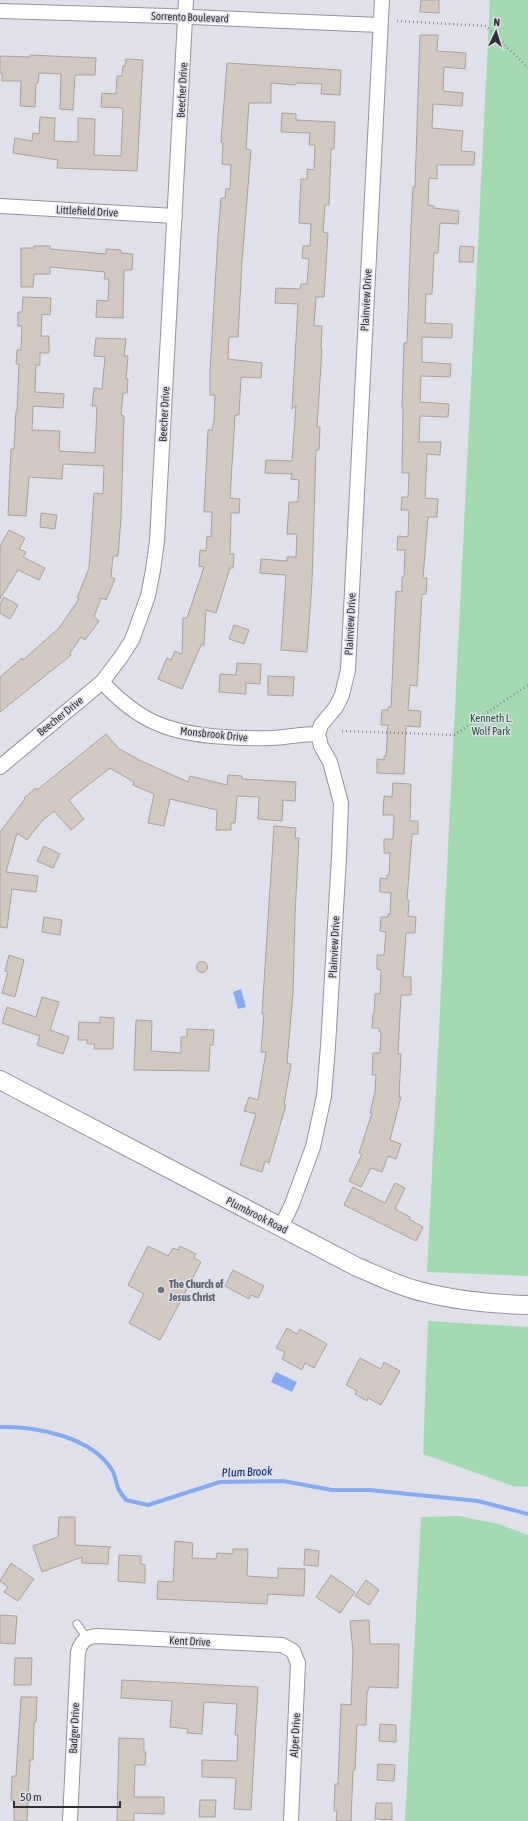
<svg xmlns="http://www.w3.org/2000/svg" width="528" height="1821" font-family="'Asap Condensed',sans-serif">
<style>
.green{fill:#a3dab1}
.water{fill:#86aaef}
.lines{fill:none;stroke-linecap:round;stroke-linejoin:round}
.stream{stroke:#86aaef;stroke-width:4}
.building{fill:#d4c9c2;stroke:#aba19a}
.service-casing{stroke:#93939d;stroke-width:9}
.minor-casing{stroke:#93939d;stroke-width:16}
.tertiary-casing{stroke:#93939d;stroke-width:20}
.path{stroke:#8a8a92;stroke-width:2.5;stroke-dasharray:1 3;stroke-linecap:butt}
.service{stroke:#fff;stroke-width:7}
.minor{stroke:#fff;stroke-width:14}
.tertiary{stroke:#fff;stroke-width:18}
.worship-dot{fill:#6b7280;stroke:#e0e0eb;stroke-width:1.5}
.labels{text-anchor:middle;stroke-width:3;stroke-linejoin:round;paint-order:stroke}
.street-label{font-size:11px;fill:#303034;stroke:#e0e0eb}
.park-label{font-size:11px;fill:#1f5532;stroke:#e0e0eb}
.worship-label{font-size:11px;font-weight:bold;fill:#5b616d;stroke:#e0e0eb;text-anchor:start}
.water-label{font-size:12px;font-style:italic;fill:#042673;stroke:#e0e0eb}
</style>
<rect width="100%" height="100%" fill="#e0e0eb"/>
<g class="green">
<polygon points="490,0 528,0 528,1276 427,1272"/>
<polygon points="428,1321 528,1327 528,1487 513,1486 423,1454"/>
<polygon points="459,1516 499,1524 528,1535 528,1821 405,1821 421,1517"/>
</g>
<g class="water">
<polygon points="241,989 246,1007 238,1009 233,992"/>
<polygon points="276,1372 297,1382 292,1392 271,1382"/>
</g>
<g class="lines">
<path class="stream" d="M0,1427C36,1426 92,1437 112,1470C115,1475 116,1482 118,1488C120,1492 123,1496 126,1500L148,1505L220,1482L283,1481L332,1490H369L478,1501L528,1514"/>
</g>
<g class="building">
<polygon points="421,0 439,0 439,13 420,12"/>
<polygon points="420,35 438,35 437,51 466,53 465,69 444,67 443,91 463,93 462,106 433,104 432,128 463,131 461,151 475,152 474,165 437,165 437,179 429,178 428,205 434,206 434,208 459,211 458,224 440,223 438,253 434,253 432,294 426,294 425,323 452,324 452,338 422,337 422,362 451,364 450,377 421,376 420,402 449,404 448,417 420,416 419,442 441,442 440,455 427,454 425,498 438,499 437,517 428,517 423,578 427,578 426,594 422,594 417,686 410,685 408,710 421,711 420,727 406,726 404,774 377,773 377,759 384,760 384,756 386,756 388,725 381,725 382,710 388,710 388,707 391,707 396,591 402,592 402,577 404,577 405,550 397,550 398,536 408,537 409,510 401,510 402,497 408,497 409,473 402,473 403,407 402,407 404,343 407,343 411,226 413,187 415,187"/>
<polygon points="30,55 96,58 95,75 75,75 73,110 60,109 61,74 39,73 38,83 36,83 35,107 20,106 21,81 2,81 2,73 0,73 0,56 30,57"/>
<polygon points="126,59 143,60 137,171 57,168 58,160 13,153 15,138 32,141 33,133 39,134 40,117 55,118 54,141 78,142 78,118 95,119 94,155 121,156 123,108 101,107 102,93 116,94 117,76 122,76 123,66 125,66"/>
<polygon points="227,63 341,70 340,95 321,94 322,84 296,83 295,85 271,83 271,103 249,103 246,149 251,150 242,261 238,337 229,337 228,359 262,363 261,378 241,377 239,415 235,415 230,498 240,499 239,513 231,513 230,554 234,554 233,568 230,568 216,613 206,610 204,645 201,645 182,689 158,679 167,658 171,660 175,651 182,654 183,618 187,618 204,567 199,566 200,550 206,551 207,536 211,537 212,512 204,512 208,430 212,430 214,421 215,395 210,395 210,370 218,236 221,198 225,198 226,189 230,189 231,165 222,164 223,143 221,142"/>
<polygon points="282,113 296,114 296,120 335,122 334,149 331,149 329,205 325,205 323,232 328,233 324,297 316,297 314,326 322,326 321,349 322,349 317,427 320,427 319,450 316,450 312,582 307,652 281,650 286,575 260,573 261,559 287,561 287,557 296,557 297,534 287,534 289,502 298,502 299,480 291,479 292,474 265,473 266,460 292,461 296,405 292,409 298,304 275,303 276,288 300,289 301,284 307,284 309,259 302,258 303,246 310,246 311,224 299,223 301,179 307,179 307,169 314,170 315,145 309,145 310,133 281,132"/>
<polygon points="34,246 50,246 50,249 106,254 106,249 121,250 121,253 133,254 132,270 124,270 123,318 96,317 97,300 108,301 109,279 104,279 105,272 50,267 50,274 34,274 33,287 21,287 21,248 34,248"/>
<polygon points="460,246 474,247 473,262 459,262"/>
<polygon points="23,297 51,298 50,315 42,314 41,336 49,336 49,353 40,353 40,365 36,365 35,392 64,394 63,408 33,406 32,430 60,431 59,451 95,453 97,406 92,406 94,388 102,389 105,357 94,356 96,338 126,339 124,356 128,356 126,379 128,379 127,393 123,393 121,415 124,416 121,518 118,556 113,556 111,577 115,579 106,600 101,598 94,617 99,621 85,640 81,637 70,653 71,655 0,712 0,677 22,658 23,660 59,628 79,599 77,598 89,568 94,493 103,494 104,466 63,464 62,479 29,477 26,516 8,515 11,449 14,449 16,411 17,411 19,364 16,364 17,350 21,350 22,326 18,326 18,312 22,312"/>
<polygon points="41,513 57,515 55,529 40,527"/>
<polygon points="9,530 25,538 19,549 26,552 23,557 45,568 39,580 18,570 0,599 0,546"/>
<polygon points="4,597 18,605 10,619 0,613 0,604"/>
<polygon points="234,625 249,630 244,644 229,639"/>
<polygon points="237,663 261,664 260,684 246,683 246,694 219,692 220,674 236,675"/>
<polygon points="268,676 294,677 293,696 268,695"/>
<polygon points="106,734 118,748 139,760 188,782 190,776 227,785 228,775 242,776 242,779 296,782 295,801 283,800 282,821 258,819 259,797 237,796 235,823 231,823 231,830 216,830 217,810 170,799 164,826 148,823 154,794 133,785 134,782 110,768 69,800 84,819 71,830 54,811 41,822 27,840 17,833 6,872 38,876 36,892 12,889 7,928 0,927 0,832 25,799 24,798 36,788 37,790"/>
<polygon points="393,783 411,784 410,821 418,821 418,834 412,834 407,900 409,900 408,916 416,917 415,933 406,933 403,977 411,977 411,995 401,995 398,1054 401,1054 399,1097 401,1097 390,1140 401,1144 396,1159 388,1156 382,1172 371,1168 361,1187 349,1181 362,1154 359,1153 372,1113 370,1113 375,1092 376,1075 372,1075 373,1053 380,1053 381,1032 379,1031 379,1028 372,1028 373,1014 374,1014 375,994 380,994 381,970 377,969 377,955 384,955 386,932 380,931 381,917 388,917 388,914 390,914 391,893 380,892 380,878 387,879 387,875 389,875 390,853 384,853 384,839 393,839 394,815 383,815 384,796 392,797"/>
<polygon points="274,826 296,828 295,838 299,838 295,915 293,993 287,1063 291,1064 284,1105 286,1105 269,1163 265,1161 262,1172 240,1165 256,1114 244,1111 249,1097 258,1100 266,1052 261,1052 264,1014 262,1014"/>
<polygon points="44,846 60,854 53,868 37,861"/>
<polygon points="44,917 62,920 60,935 42,932"/>
<polygon points="9,955 24,960 15,997 2,993 8,972 5,971"/>
<circle cx="202" cy="967" r="5.5"/>
<polygon points="42,997 59,1002 50,1030 69,1037 63,1054 37,1045 40,1036 2,1023 7,1007 36,1017"/>
<polygon points="100,1017 114,1018 113,1049 94,1049 95,1044 87,1044 87,1040 78,1040 79,1022 100,1023"/>
<polygon points="136,1020 152,1021 151,1051 181,1053 181,1037 187,1037 187,1029 214,1030 213,1045 210,1045 209,1071 134,1070"/>
<polygon points="395,1183 405,1188 395,1209 410,1217 409,1219 423,1227 416,1241 344,1205 353,1187 385,1203"/>
<polygon points="148,1246 168,1256 173,1248 178,1250 180,1246 196,1254 194,1258 201,1262 160,1340 129,1323 144,1294 128,1285"/>
<polygon points="233,1270 264,1286 258,1298 251,1295 249,1299 225,1286"/>
<polygon points="287,1328 297,1334 300,1329 327,1344 314,1368 305,1363 302,1370 282,1359 285,1352 276,1348"/>
<polygon points="360,1358 381,1369 384,1362 400,1371 381,1405 368,1398 367,1401 355,1394 357,1391 346,1385"/>
<polygon points="59,1517 75,1517 75,1545 111,1547 109,1548 108,1564 82,1563 82,1557 42,1572 33,1546 58,1537"/>
<polygon points="175,1541 193,1543 192,1558 216,1559 217,1553 233,1554 233,1549 248,1549 247,1576 278,1578 278,1568 305,1569 304,1596 268,1594 267,1604 157,1599 158,1581 173,1582"/>
<polygon points="305,1549 319,1551 318,1566 304,1565"/>
<polygon points="119,1555 141,1556 141,1564 145,1565 145,1583 118,1581"/>
<polygon points="11,1563 34,1579 18,1601 4,1592 8,1587 0,1581"/>
<polygon points="331,1575 355,1592 340,1613 316,1597"/>
<polygon points="366,1580 379,1590 369,1605 355,1596"/>
<polygon points="0,1615 17,1616 15,1644 0,1643"/>
<polygon points="369,1620 370,1644 399,1644 398,1688 369,1687 368,1691 367,1691 366,1725 357,1725 355,1770 353,1770 351,1821 336,1821 337,1811 334,1811 335,1784 338,1784 341,1704 351,1705 353,1651 350,1621"/>
<polygon points="15,1658 32,1658 31,1685 14,1685"/>
<polygon points="122,1680 258,1687 251,1810 234,1809 236,1778 202,1777 202,1760 237,1761 238,1735 235,1735 237,1704 204,1702 202,1734 187,1733 188,1729 170,1727 172,1701 121,1698"/>
<polygon points="21,1697 37,1697 36,1722 34,1722 33,1760 30,1760 27,1821 14,1821 14,1801 11,1800 12,1776 16,1776"/>
<polygon points="380,1724 396,1725 396,1742 379,1741"/>
<polygon points="119,1738 144,1739 144,1752 146,1752 145,1765 135,1765 134,1797 164,1797 164,1814 134,1813 134,1821 117,1821"/>
<polygon points="378,1764 395,1765 394,1781 377,1780"/>
<polygon points="200,1800 216,1800 215,1817 199,1817"/>
<polygon points="376,1803 392,1803 392,1820 375,1819"/>
</g>
<g class="lines">
<g class="service-casing">
<polyline id="service" points="77,1624 87,1638"/>
</g>
<g class="minor-casing">
<g id="minor">
<polyline points="0,11 168,16 380,25"/>
<polyline points="0,206 175,216"/>
<path d="M102,682C118,699 139,717 161,725C191,737 239,739 272,738C287,737 302,734 318,734"/>
<polyline points="0,767 102,682 121,657 132,640 148,596 153,570 157,541 186,0"/>
<polyline points="281,1227 292,1204 313,1147 324,1096 328,1046 339,857 341,803 330,762 321,746 318,734 321,725 336,707 342,695 348,670 382,0"/>
<path d="M70,1821L78,1652C81,1642 85,1637 97,1636L282,1645L293,1651L298,1663L291,1821"/>
</g>
</g>
<g class="tertiary-casing">
<path id="tertiary" d="M0,1080L357,1267C379,1276 400,1287 423,1292C458,1301 493,1304 528,1305"/>
</g>
<g class="path">
<polyline points="397,21 486,26 528,68"/>
<polyline points="342,731 454,735 528,685"/>
</g>
<use href="#service" class="service"/>
<use href="#minor" class="minor"/>
<use href="#tertiary" class="tertiary"/>
</g>
<circle class="worship-dot" cx="161" cy="1290" r="4"/>
<g class="labels">
<g class="street-label">
<text transform="translate(190 17) rotate(2)" y="4">Sorrento Boulevard</text>
<text transform="translate(182 90) rotate(-87)" y="4">Beecher Drive</text>
<text transform="translate(87 211) rotate(3)" y="4">Littlefield Drive</text>
<text transform="translate(366 300) rotate(-87)" y="4">Plainview Drive</text>
<text transform="translate(164 414) rotate(-87)" y="4">Beecher Drive</text>
<text transform="translate(350 624) rotate(-87)" y="4">Plainview Drive</text>
<text transform="translate(60 716) rotate(-39)" y="4">Beecher Drive</text>
<text transform="translate(214 734) rotate(6)" y="4">Monsbrook Drive</text>
<text transform="translate(334 947) rotate(-87)" y="4">Plainview Drive</text>
<text transform="translate(257 1215) rotate(27)" y="4">Plumbrook Road</text>
<text transform="translate(190 1641) rotate(3)" y="4">Kent Drive</text>
<text transform="translate(74 1728) rotate(-87)" y="4">Badger Drive</text>
<text transform="translate(295 1735) rotate(-87)" y="4">Alper Drive</text>
</g>
<g class="park-label">
<text x="491" y="722">Kenneth L.<tspan x="491" dy="13">Wolf Park</tspan></text>
</g>
<g class="worship-label">
<text x="169" y="1288">The Church of<tspan x="169" dy="13">Jesus Christ</tspan></text>
</g>
<g class="water-label">
<text transform="translate(247 1472) rotate(-2)" y="4">Plum Brook</text>
</g>
</g>
<g transform="translate(496 32) rotate(4)" stroke="#e0e0eb" stroke-width="3" paint-order="stroke">
<path d="M0-3L7 15L0 10L-7 15Z" fill="#303034"/>
<text y="-6" font-size="11" font-weight="bold" text-anchor="middle" fill="#303034">N</text>
</g>
<path d="M14 1801v6h106v-6" fill="none" stroke="#303034" stroke-width="2"/>
<text x="20" y="1801" font-size="12" fill="#303034" stroke="#e0e0eb" stroke-width="3" paint-order="stroke">50 m</text>
</svg>
